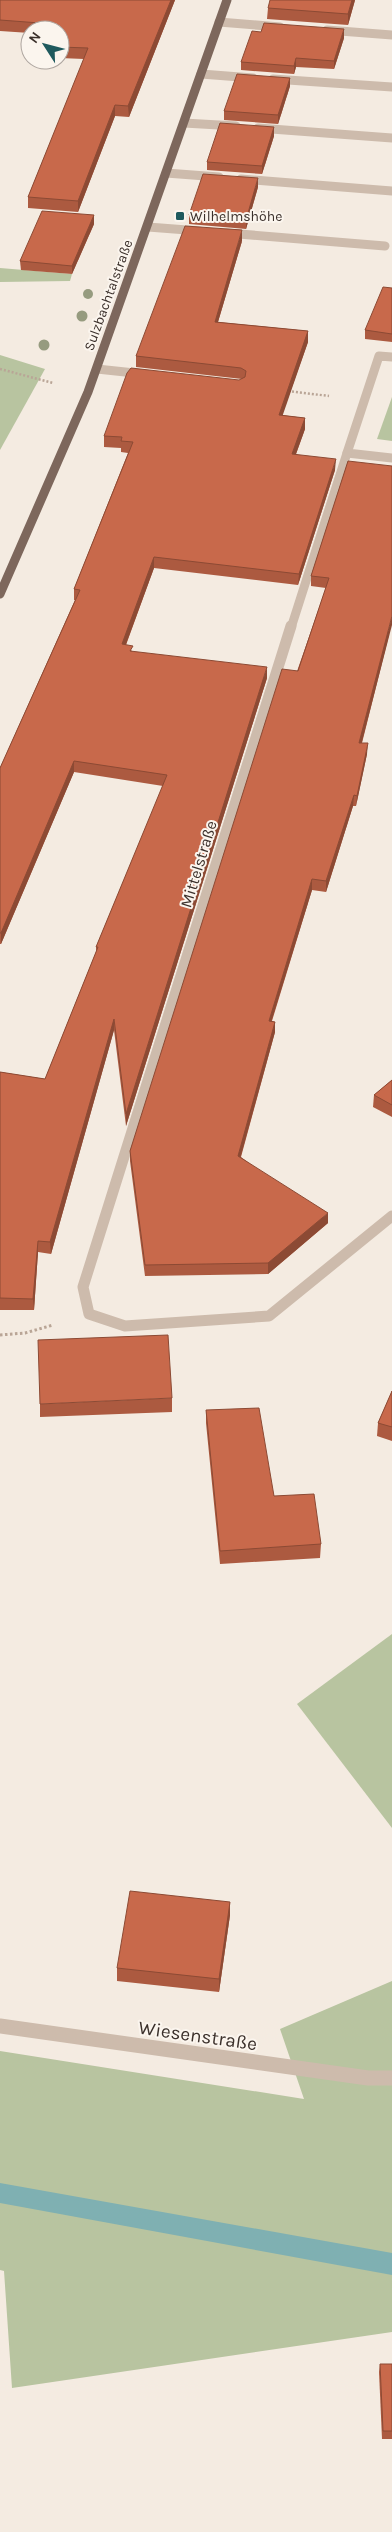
<svg xmlns="http://www.w3.org/2000/svg" width="392" height="2532" font-family="Karla,sans-serif">
<style>
.green{fill:#b8c4a0}
.lines{fill:none;stroke-linecap:round;stroke-linejoin:round}
.stream{fill:#7fb0b2;fill-rule:evenodd}
.path-far1{stroke:#b9a596;stroke-width:2.5;stroke-dasharray:2 2;stroke-linecap:butt}
.path{stroke:#b9a596;stroke-width:3;stroke-dasharray:2.5 2.5;stroke-linecap:butt}
.minor-far2{stroke:#cdbbac;stroke-width:9}
.minor-far1{stroke:#cdbbac;stroke-width:11}
.minor{stroke:#cdbbac;stroke-width:15}
.major{stroke:#7d675c;stroke-width:9}
.tree{fill:#969b7f}
.wall{fill:#ac5a40}
.shaded-wall{fill:#8c4a34}
.building{fill:#c8694b;stroke:#8c4a34}
.poi-dot{fill:#1f5a5e;stroke:#fbf5ee;stroke-width:2}
.labels{text-anchor:middle;stroke-width:4;stroke-linejoin:round;paint-order:stroke}
.far-poi-label{font-size:14px;fill:#3b302b;stroke:#fbf5ee;text-anchor:start}
.far-street-label{font-size:14px;fill:#3b302b;stroke:#fbf5ee}
.street-label{font-size:16px;fill:#3b302b;stroke:#fbf5ee}
.near-street-label{font-size:19px;fill:#3b302b;stroke:#fbf5ee}
</style>
<rect width="100%" height="100%" fill="#f4ebe1"/>
<g class="green">
<polygon points="0,268 72,274 70,281 0,282"/>
<polygon points="0,355 45,369 0,450"/>
<polygon points="392,397 392,441 377,439"/>
<polygon points="392,1634 392,1828 297,1704"/>
<polygon points="392,1981 392,2332 12,2388 4,2271 0,2270 0,2051 304,2099 280,2029"/>
</g>
<g class="lines">
<polygon class="stream" points="0,2183 392,2253 392,2275 0,2203"/>
<g class="path-far1">
<polyline points="0,369 53,383"/>
<polyline points="288,391 329,396"/>
</g>
<polyline class="path" points="0,1335 25,1333 53,1325"/>
<g class="minor-far2">
<polyline points="219,22 280,27"/>
<polyline points="327,30 392,35"/>
<polyline points="201,74 253,78"/>
<polyline points="273,79 392,87"/>
<polyline points="184,123 236,126"/>
<polyline points="258,128 392,138"/>
<polyline points="166,173 219,177"/>
<polyline points="241,179 392,191"/>
<polyline points="148,227 200,231"/>
<polyline points="227,233 385,246"/>
<polyline points="392,357 379,356 347,453 392,458"/>
<polyline points="97,369 144,374"/>
<polyline points="291,628 347,453"/>
</g>
<polyline class="minor-far1" points="291,626 83,1287 89,1314 125,1326 269,1316 392,1216"/>
<polyline class="minor" points="0,2026 368,2078 392,2078"/>
<polyline class="major" points="0,594 88,392 227,0"/>
</g>
<g class="tree">
<circle cx="88" cy="294" r="5"/>
<circle cx="82" cy="316" r="5.5"/>
<circle cx="44" cy="345" r="5.5"/>
</g>
<g class="wall">
<polygon points="0,0 175,0 129,117 115,116 78,212 28,208 28,197 84,59 60,58 60,30 30,30 30,33 0,31"/>
<polygon points="355,0 348,25 267,19 268,8"/>
<polygon points="344,38 334,69 296,67 294,74 241,70 241,62"/>
<polygon points="290,78 290,86 278,124 224,120 224,111"/>
<polygon points="274,127 274,136 262,174 207,170 207,162"/>
<polygon points="258,187 246,229 189,224 189,215"/>
<polygon points="94,215 94,224 72,274 21,270 20,261"/>
<polygon points="242,241 218,322 308,331 308,342 282,415 305,418 305,429 296,454 335,470 298,585 154,568 126,645 133,652 267,678 126,1126 114,1030 51,1254 38,1252 34,1310 0,1310 0,1072 45,1079 96,952 96,947 163,786 74,772 1,944 0,944 0,768 75,600 74,600 74,589 128,453 121,452 121,448 104,447 104,436 242,379 136,367 136,356"/>
<polygon points="392,288 392,342 365,339 365,330"/>
<polygon points="348,461 389,635 362,743 367,754 356,806 353,806 326,892 312,890 272,1021 275,1022 275,1032 241,1157 328,1223 268,1274 145,1276 130,1161 130,1151 326,588 311,586 311,576"/>
<polygon points="392,1080 392,1117 373,1107 374,1095"/>
<polygon points="392,1391 392,1441 377,1436 378,1423"/>
<polygon points="172,1398 172,1412 40,1417 40,1404"/>
<polygon points="206,1410 274,1496 321,1544 320,1558 220,1564 206,1423"/>
<polygon points="230,1902 230,1915 219,1992 117,1981 117,1968"/>
<polygon points="380,2364 392,2364 392,2439 382,2439 379,2372"/>
</g>
<g class="shaded-wall">
<polygon points="171,0 175,0 129,117 128,106"/>
<polygon points="352,0 355,0 348,25 348,14"/>
<polygon points="344,29 344,38 334,69 334,61"/>
<polygon points="296,58 296,67 294,74 294,66"/>
<polygon points="290,78 290,86 278,124 278,115"/>
<polygon points="115,105 115,116 78,212 78,201"/>
<polygon points="274,127 274,136 262,174 262,166"/>
<polygon points="258,178 258,187 246,229 246,220"/>
<polygon points="94,215 94,224 72,274 72,266"/>
<polygon points="242,230 242,241 215,332 215,322"/>
<polygon points="308,331 308,342 279,426 279,415"/>
<polygon points="305,418 305,429 292,465 292,454"/>
<polygon points="336,459 335,470 298,585 299,574"/>
<polygon points="154,557 154,568 122,655 122,644"/>
<polygon points="392,616 392,625 359,753 359,743"/>
<polygon points="267,667 267,678 126,1126 126,1114"/>
<polygon points="368,743 367,754 356,806 357,796"/>
<polygon points="74,761 74,772 1,944 1,933"/>
<polygon points="354,795 353,806 326,892 326,881"/>
<polygon points="312,879 312,890 268,1032 269,1021"/>
<polygon points="114,1019 114,1030 51,1254 50,1242"/>
<polygon points="275,1022 275,1032 238,1166 238,1156"/>
<polygon points="328,1213 328,1223 268,1274 268,1263"/>
<polygon points="38,1241 38,1252 34,1310 33,1299"/>
<polygon points="230,1902 230,1915 219,1992 219,1979"/>
</g>
<g class="building">
<polygon points="0,0 171,0 128,106 115,105 78,201 28,197 88,48 60,47 60,30 50,30 53,24 0,20"/>
<polygon points="270,0 352,0 348,14 268,8"/>
<polygon points="264,23 344,29 334,61 296,58 294,66 241,62 252,31 261,32"/>
<polygon points="237,74 290,78 278,115 224,111"/>
<polygon points="220,123 274,127 262,166 207,162"/>
<polygon points="203,174 258,178 246,220 189,215"/>
<polygon points="42,211 94,215 72,266 20,261"/>
<polygon points="185,226 242,230 215,322 308,331 279,415 305,418 292,454 336,459 299,574 154,557 122,644 133,646 130,651 267,667 126,1114 114,1019 50,1242 38,1241 33,1299 0,1298 0,1072 45,1079 98,947 96,947 167,775 74,761 1,933 0,933 0,768 80,590 74,589 133,442 121,441 122,437 104,436 127,373 131,368 239,380 245,377 246,371 241,368 136,356"/>
<polygon points="383,287 392,288 392,334 365,330"/>
<polygon points="348,461 392,466 392,616 359,743 368,743 357,796 354,795 326,881 312,879 269,1021 275,1022 238,1156 328,1213 268,1263 145,1265 130,1151 282,669 298,671 329,578 311,576"/>
<polygon points="392,1080 392,1105 374,1095"/>
<polygon points="168,1335 172,1398 40,1404 38,1340"/>
<polygon points="392,1391 392,1427 378,1423"/>
<polygon points="259,1408 274,1496 314,1494 321,1544 220,1551 206,1410"/>
<polygon points="130,1891 230,1902 219,1979 117,1968"/>
<polygon points="380,2364 392,2364 392,2431 383,2431"/>
</g>
<rect class="poi-dot" x="175" y="211" width="10" height="10" rx="2.5"/>
<g class="labels">
<g class="far-poi-label">
<text x="190" y="221">Wilhelmshöhe</text>
</g>
<g class="far-street-label">
<text transform="translate(108 295) rotate(-70)" y="5">Sulzbachtalstraße</text>
</g>
<g class="street-label">
<text transform="translate(198 864) rotate(-73)" y="6">Mittelstraße</text>
</g>
<g class="near-street-label">
<text transform="translate(198 2035) rotate(8)" y="7">Wiesenstraße</text>
</g>
</g>
<g transform="translate(45 45) rotate(306)"><circle r="24" fill="#fbf5ee" stroke="#aea6a0"/>
<path d="M0-4L9 19L0 12L-9 19Z" fill="#1f5a5e"/>
<text y="-8" font-size="14" font-weight="bold" text-anchor="middle" fill="#3b302b">N</text>
</g>
</svg>
